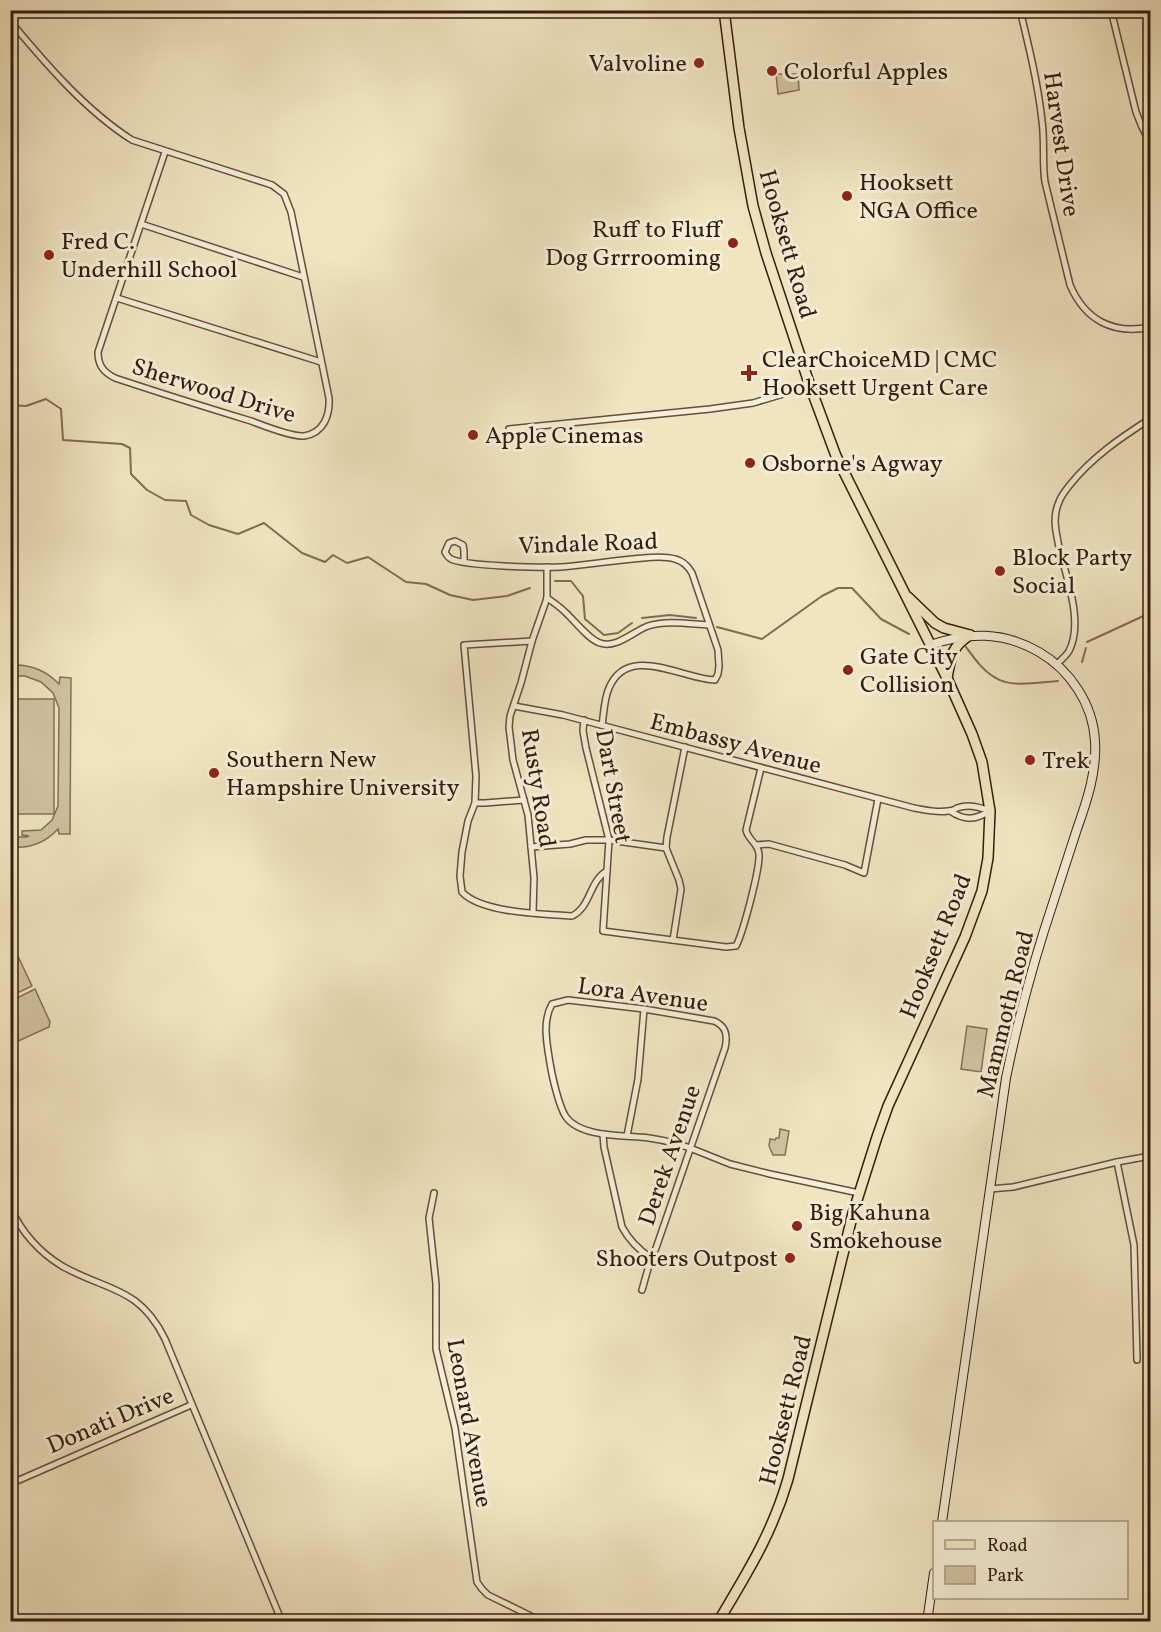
<svg xmlns="http://www.w3.org/2000/svg" width="1161" height="1632" font-family="Vollkorn,serif">
<style>
.green{fill:#d1c3a3;stroke:#827058;stroke-width:1.5}
.lines{fill:none;stroke-linecap:round;stroke-linejoin:round}
.stream{stroke:#7e6c55;stroke-width:2}
.minor-casing{stroke:#624f3b;stroke-width:8}
.secondary-casing{stroke:#321d0e;stroke-width:10}
.primary-casing{stroke:#321d0e;stroke-width:12}
.minor{stroke:#f6eed7;stroke-width:5}
.secondary{stroke:#f6eed7;stroke-width:8}
.primary{stroke:#f1e5c1;stroke-width:9}
.poi-dot{fill:#8f2418;stroke:#f6eed7;stroke-width:2}
.labels{text-anchor:middle;stroke-width:6;stroke-linejoin:round;paint-order:stroke}
.poi-label{font-size:24px;fill:#321d0e;stroke:#f6eed7;text-anchor:start}
.street-label{font-size:24px;fill:#321d0e;stroke:#f6eed7}
</style>
<rect width="100%" height="100%" fill="#f1e5c1"/>
<filter id="stains"><feTurbulence type="fractalNoise" baseFrequency=".00333" numOctaves="4"/><feColorMatrix values="0 0 0 0 .2 0 0 0 0 .09 0 0 0 0 .02 0 0 0 .5 -.17"/></filter>
<radialGradient id="worn" r=".72"><stop offset=".6" stop-color="#630" stop-opacity="0"/><stop offset="1" stop-color="#630" stop-opacity=".3"/></radialGradient>
<g class="green">
<polygon points="776,74 798,74 799,90 778,94"/>
<path d="M11,665C30,664 46,670 59,684L60,677L71,678L70,834H59L58,829C45,843 30,849 11,847V837H26L29,836L22,835V831L41,830L52,820L58,806L59,708L53,693L41,682L25,676H11Z"/>
<rect x="11" y="699" width="43" height="115"/>
<polygon points="15,950 32,986 11,996 11,952"/>
<polygon points="35,989 50,1022 49,1027 16,1042 11,1030 11,1001"/>
<polygon points="967,1026 987,1029 981,1072 961,1069"/>
<polygon points="780,1129 789,1131 785,1155 773,1155 769,1146 770,1139 775,1140 776,1138 779,1138"/>
</g>
<g class="lines">
<g class="stream">
<polyline points="10,405 26,406 46,399 61,409 63,440 122,444 130,448 131,474 147,490 165,500 186,501 191,515 209,525 238,534 264,523 302,553 325,562 333,555 347,563 368,557 406,582 426,584 450,595 473,600 507,596 530,588"/>
<polyline points="555,581 571,581 583,596 585,619 604,635 618,633 632,623"/>
<polyline points="642,618 670,615 696,618"/>
<polyline points="717,627 762,639 822,596 838,588 852,588 881,619 909,634"/>
<polyline points="1087,642 1150,613"/>
<path d="M966,647C974,658 983,671 996,678C1010,688 1041,682 1058,681"/>
<polyline points="1082,662 1086,648"/>
</g>
<g class="minor-casing">
<g id="minor">
<path d="M1020,10C1029,47 1038,84 1042,121C1045,142 1042,162 1045,182L1070,285C1085,320 1113,335 1150,327"/>
<polyline points="1111,10 1136,112 1142,127 1150,143"/>
<path d="M10,21C46,64 85,110 132,140L272,185L284,194L291,212L329,398C330,415 324,433 304,436C292,437 264,426 251,421C205,407 160,393 115,378C103,372 98,365 98,352L165,152"/>
<polyline points="141,224 303,277"/>
<polyline points="117,298 321,362"/>
<polyline points="509,429 710,409 753,403 810,386"/>
<path d="M464,561V551L463,545L455,541L449,543L445,552C447,555 447,557 451,559C464,566 543,568 561,567C588,565 615,560 643,558C653,557 665,556 675,559C683,561 688,566 692,573L718,650L719,666L718,674L715,680C682,679 628,643 609,688C604,699 604,713 602,725"/>
<path d="M547,598C553,602 560,607 565,612C574,620 589,640 600,643C616,649 634,631 648,626C667,620 689,624 708,625"/>
<path d="M532,641L464,645L476,776L475,803L468,821L462,852L460,876L462,892C481,913 543,914 572,916C591,907 589,881 607,871"/>
<path d="M1057,664C1061,660 1066,656 1069,651C1084,622 1066,577 1059,547C1056,532 1052,517 1059,502C1061,496 1065,491 1069,486C1091,458 1120,438 1150,419"/>
<path d="M514,706L563,715L914,808C925,810 937,813 948,811C953,811 953,810 957,808C969,804 979,807 990,811"/>
<path d="M584,720L583,731L586,748L609,840L603,931L726,947L736,946C743,933 760,869 759,854C758,843 748,840 746,830L761,768"/>
<polyline points="475,803 485,803 524,800"/>
<path d="M950,811C965,821 975,820 990,811"/>
<polyline points="756,845 769,844 845,865 864,873 878,799"/>
<polyline points="531,847 570,844 586,840 609,840 666,848"/>
<polyline points="533,913 534,878 528,815 513,760 509,727 510,716 521,683 532,641 547,598 547,567"/>
<polyline points="673,940 681,889 679,880 666,848 667,837 685,747"/>
<path d="M603,1134L604,1147L622,1227C629,1240 639,1250 651,1258"/>
<polyline points="627,1136 638,1079 644,1009"/>
<polyline points="1117,1162 1134,1245 1137,1360"/>
<polyline points="990,1189 1013,1187 1117,1162 1150,1156"/>
<polyline points="434,1193 429,1218 436,1284 436,1349 455,1428 477,1582 482,1589 488,1595 543,1622"/>
<path d="M10,1207C21,1231 39,1252 62,1266C106,1291 139,1286 165,1339L282,1622"/>
<path d="M642,1290L651,1258L656,1248L725,1048C728,1035 726,1026 714,1021L644,1009L568,1000L552,1004C542,1021 547,1045 550,1063C552,1076 559,1107 566,1117C581,1138 625,1135 649,1138C662,1140 677,1143 690,1148L730,1164L770,1174L859,1193"/>
<polyline points="10,1484 191,1405"/>
</g>
</g>
<g class="secondary-casing">
<g id="secondary">
<path d="M930,645C968,632 1003,631 1039,652C1070,670 1093,704 1095,741C1097,771 1087,801 1077,829C1069,854 1061,878 1053,903C1034,960 1018,1019 1006,1078L942,1522"/>
<polyline points="927,1622 934,1573"/>
</g>
</g>
<g class="primary-casing">
<g id="primary">
<polyline points="908,597 935,623 944,628 970,635"/>
<path d="M947,678C951,657 951,647 970,635"/>
<path d="M718,1622C747,1573 772,1534 788,1479L853,1213L877,1137L888,1106L965,937L982,891L988,858L990,811L982,762L972,734L947,678L836,456L810,386L766,253L753,206L739,128L724,10"/>
</g>
</g>
<use href="#minor" class="minor"/>
<use href="#secondary" class="secondary"/>
<use href="#primary" class="primary"/>
</g>
<g class="poi-dot">
<circle cx="699" cy="63" r="6"/>
<circle cx="772" cy="71" r="6"/>
<circle cx="847" cy="196" r="6"/>
<circle cx="733" cy="243" r="6"/>
<circle cx="49" cy="255" r="6"/>
<path d="M746 364h6v6h6v6h-6v6h-6v-6h-6v-6h6z"/>
<circle cx="473" cy="435" r="6"/>
<circle cx="750" cy="463" r="6"/>
<circle cx="1000" cy="571" r="6"/>
<circle cx="848" cy="670" r="6"/>
<circle cx="1030" cy="760" r="6"/>
<circle cx="214" cy="773" r="6"/>
<circle cx="797" cy="1226" r="6"/>
<circle cx="790" cy="1258" r="6"/>
</g>
<g class="labels">
<g class="poi-label">
<text x="687" y="71" text-anchor="end">Valvoline</text>
<text x="784" y="79">Colorful Apples</text>
<text x="859" y="190">Hooksett<tspan x="859" dy="28">NGA Office</tspan></text>
<text x="721" y="237" text-anchor="end">Ruff to Fluff<tspan x="721" dy="28">Dog Grrrooming</tspan></text>
<text x="61" y="249">Fred C.<tspan x="61" dy="28">Underhill School</tspan></text>
<text x="762" y="367">ClearChoiceMD | CMC<tspan x="762" dy="28">Hooksett Urgent Care</tspan></text>
<text x="485" y="443">Apple Cinemas</text>
<text x="762" y="471">Osborne's Agway</text>
<text x="1012" y="565">Block Party<tspan x="1012" dy="28">Social</tspan></text>
<text x="860" y="664">Gate City<tspan x="860" dy="28">Collision</tspan></text>
<text x="226" y="767">Southern New<tspan x="226" dy="28">Hampshire University</tspan></text>
<text x="1042" y="768">Trek</text>
<text x="809" y="1220">Big Kahuna<tspan x="809" dy="28">Smokehouse</tspan></text>
<text x="778" y="1266" text-anchor="end">Shooters Outpost</text>
</g>
<g class="street-label">
<text transform="translate(1062 144) rotate(82)" y="8">Harvest Drive</text>
<text transform="translate(788 244) rotate(74)" y="8">Hooksett Road</text>
<text transform="translate(214 390) rotate(17)" y="8">Sherwood Drive</text>
<text transform="translate(588 543) rotate(-2)" y="8">Vindale Road</text>
<text transform="translate(736 743) rotate(15)" y="8">Embassy Avenue</text>
<text transform="translate(614 786) rotate(80)" y="8">Dart Street</text>
<text transform="translate(539 788) rotate(81)" y="8">Rusty Road</text>
<text transform="translate(935 946) rotate(-68)" y="8">Hooksett Road</text>
<text transform="translate(643 994) rotate(8)" y="8">Lora Avenue</text>
<text transform="translate(1005 1014) rotate(-76)" y="8">Mammoth Road</text>
<text transform="translate(669 1155) rotate(-71)" y="8">Derek Avenue</text>
<text transform="translate(785 1410) rotate(-76)" y="8">Hooksett Road</text>
<text transform="translate(110 1420) rotate(-23)" y="8">Donati Drive</text>
<text transform="translate(470 1423) rotate(80)" y="8">Leonard Avenue</text>
</g>
</g>
<rect width="1161" height="1632" fill="none" stroke="#f1e5c1" stroke-width="36"/>
<rect x="12" y="12" width="1137" height="1608" fill="none" stroke="#321d0e" stroke-width="3"/>
<rect x="18" y="18" width="1125" height="1596" fill="none" stroke="#321d0e" stroke-width="1.5"/>
<rect x="933" y="1521" width="195" height="78" fill="#f6eed7" stroke="#a89a87" stroke-width="1.5"/>
<rect x="945" y="1540" width="30" height="9" fill="#f1e5c1" stroke="#a89a87" stroke-width="1.5"/>
<text x="987" y="1551" font-size="18" fill="#321d0e">Road</text>
<rect x="945" y="1566" width="30" height="18" fill="#d1c3a3" stroke="#a89a87" stroke-width="1.5"/>
<text x="987" y="1581" font-size="18" fill="#321d0e">Park</text>
<rect width="100%" height="100%" filter="url(#stains)"/>
<rect width="100%" height="100%" fill="url(#worn)"/>
</svg>
